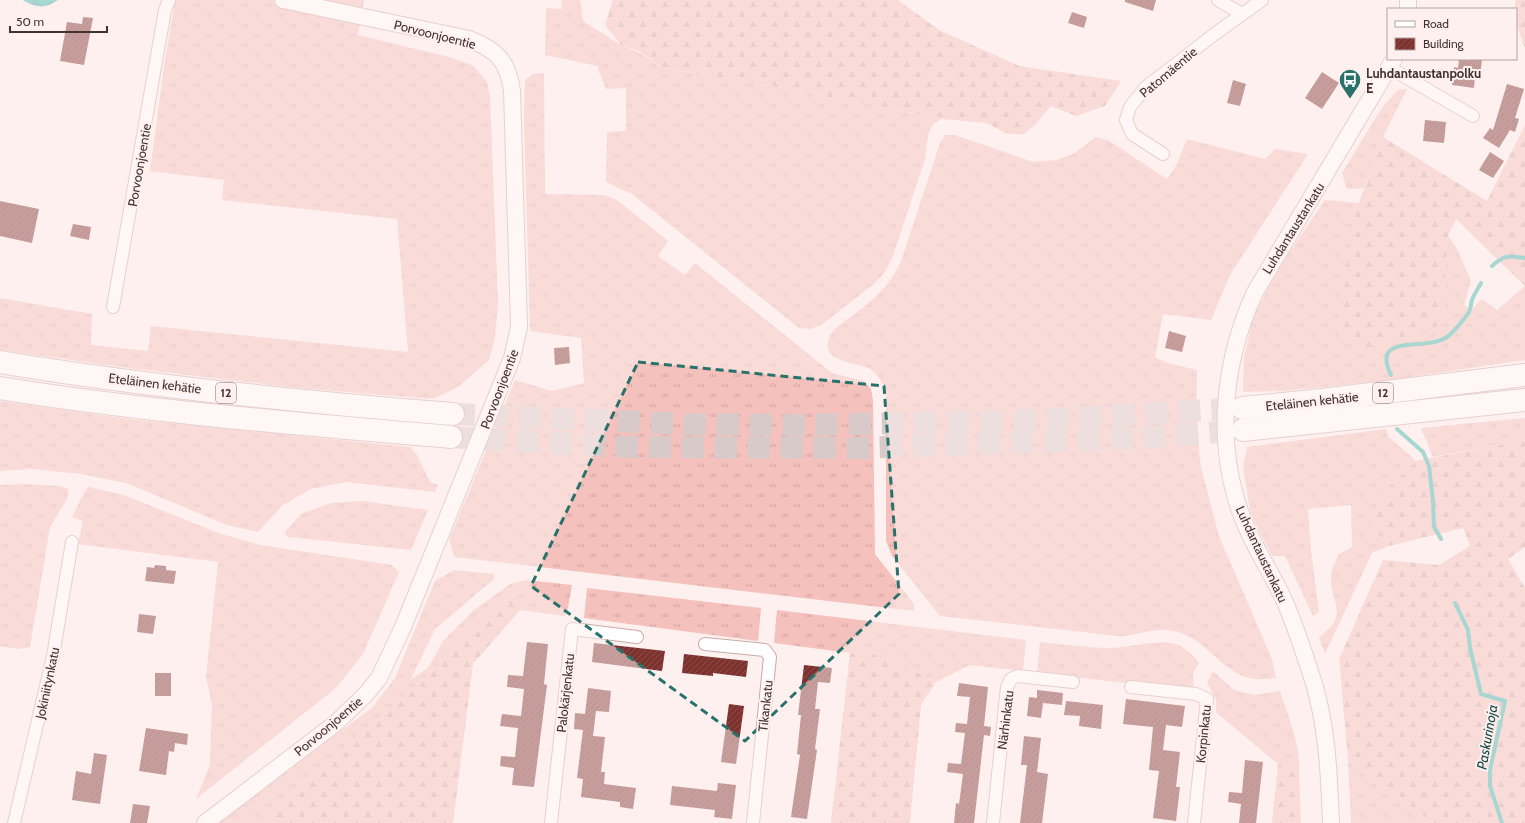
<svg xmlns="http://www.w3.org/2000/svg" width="1525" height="823" font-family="Cabin,sans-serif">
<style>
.grass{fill:url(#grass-tufts)}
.forest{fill:url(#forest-firs)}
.water{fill:url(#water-waves)}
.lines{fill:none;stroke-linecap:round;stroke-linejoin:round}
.stream{stroke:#40b7ac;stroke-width:4}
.building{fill:url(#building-hatch)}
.motorway-tunnel{stroke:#d8cac9;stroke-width:22;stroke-dasharray:22 11;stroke-linecap:butt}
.minor-casing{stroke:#caaaa7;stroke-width:14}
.tertiary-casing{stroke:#caaaa7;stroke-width:18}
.motorway-casing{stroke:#caaaa7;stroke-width:24}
.minor{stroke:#fff;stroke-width:12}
.tertiary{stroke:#fff;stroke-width:16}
.motorway{stroke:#fff;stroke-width:22}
.marked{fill:none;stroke:#29716b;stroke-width:3;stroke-dasharray:8 5;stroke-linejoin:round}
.labels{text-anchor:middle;stroke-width:4;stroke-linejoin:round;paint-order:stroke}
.shield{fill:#fef0ef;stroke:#796c6b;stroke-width:1}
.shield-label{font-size:12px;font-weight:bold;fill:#403332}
.street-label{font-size:13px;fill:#403332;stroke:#fef0ef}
.poi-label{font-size:13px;font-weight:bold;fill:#403332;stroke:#fef0ef;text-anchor:start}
.water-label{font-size:14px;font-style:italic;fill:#174b46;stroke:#fef0ef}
</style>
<defs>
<pattern id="grass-tufts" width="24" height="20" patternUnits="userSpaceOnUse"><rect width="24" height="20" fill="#f4c1bc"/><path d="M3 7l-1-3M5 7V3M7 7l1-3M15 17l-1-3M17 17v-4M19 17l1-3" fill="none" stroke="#d2a6a2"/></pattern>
<pattern id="forest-firs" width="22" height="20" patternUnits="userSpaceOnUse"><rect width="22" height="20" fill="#f4c1bc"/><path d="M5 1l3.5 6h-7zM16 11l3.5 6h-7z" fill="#d2a6a2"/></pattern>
<pattern id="water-waves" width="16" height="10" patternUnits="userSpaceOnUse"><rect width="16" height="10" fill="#40b7ac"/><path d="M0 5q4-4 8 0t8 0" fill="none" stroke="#37958d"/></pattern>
<pattern id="building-hatch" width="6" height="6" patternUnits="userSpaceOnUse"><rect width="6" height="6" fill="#7e322f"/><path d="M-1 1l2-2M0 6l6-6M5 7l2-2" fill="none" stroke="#8c4f4c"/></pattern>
</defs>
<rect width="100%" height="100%" fill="#fef0ef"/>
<g class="grass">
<polygon points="175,0 364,0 358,35 449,57 474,66 487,82 490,97 498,303 495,338 489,360 458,387 433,399 298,388 128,368 0,350 0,298 92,314 91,345 148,351 151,326 408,352 397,219 222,200 224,180 150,171 165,60"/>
<polygon points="562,0 580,0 583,21 621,45 640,53 660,67 817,94 841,101 870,104 942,119 933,124 928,135 925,159 892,259 885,272 874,284 821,325 810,329 799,328 632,194 606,182 607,132 626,131 626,88 606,89 597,66 545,55 546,8 561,9"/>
<polygon points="544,73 545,194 604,195 617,200 668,241 658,256 685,275 695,263 832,373 864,381 871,389 873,400 875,554 914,604 914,611 454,557 449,540 515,380 552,391 584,383 581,338 530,331 524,117 525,80 533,74"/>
<polygon points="1407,89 1383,137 1364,188 1347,189 1342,173 1383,106 1398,90"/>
<path d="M945,135H955L1033,162L1056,160L1075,153L1095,137L1108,140L1167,179L1176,166L1187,139L1265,159L1275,149L1308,154L1230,275L1211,320L1163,314L1155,357L1167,363L1197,370L1196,423L1201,467L1219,536L1272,659L1276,678C1266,679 1253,681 1243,676C1217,665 1203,637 1174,631C1157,627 1142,634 1125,636C1117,637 1108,635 1100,634L940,616L892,556L886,541V392C882,382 878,373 868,368C857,363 823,362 828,342C830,336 831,332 835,329C863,307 886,294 901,261L940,143Z"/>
<polygon points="1325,200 1359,203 1353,219 1443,316 1448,235 1457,249 1471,281 1464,305 1471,310 1482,299 1497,310 1525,286 1525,360 1382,381 1284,391 1243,392 1244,357 1253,318 1276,272"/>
<polygon points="0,401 129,419 410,447 417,455 430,482 438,485 435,492 346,482 311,489 283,505 258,532 227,525 126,483 81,474 31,469 0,471"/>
<polygon points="1525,418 1525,440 1433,457 1421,428"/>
<path d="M1386,429L1388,436L1416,461L1386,489L1372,527L1389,546L1372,553L1325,654L1319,637C1351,614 1330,604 1331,576C1331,569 1336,561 1338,555L1352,547L1351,505L1308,509L1311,551L1319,612L1313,616L1285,556H1272L1251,515L1243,467L1247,447Z"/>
<polygon points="26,484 59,486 69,489 67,499 50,527 30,647 18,649 0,646 0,485"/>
<path d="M89,487L124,495L221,534L260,545L392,565L399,572L363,654L336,688L196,799L210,765L212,705L206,676L218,562L78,544L83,521L72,517C77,509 82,492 89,487Z"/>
<polygon points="362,501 428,510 411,550 288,537 284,533 301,514 331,503"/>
<polygon points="454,570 494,574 494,579 435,629 411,679 428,668 443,641 473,611 510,584 527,580 572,585 568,608 565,616 520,610 518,592 490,611 442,661 335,761 292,792 272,823 217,823 372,708 395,678 435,581"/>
<polygon points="587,588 761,608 758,641 584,618"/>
<polygon points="777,610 1026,640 1023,671 970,665 936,682 885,655 850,653 774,643"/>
<path d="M1040,642C1062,644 1083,647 1105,648C1126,649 1156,639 1175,644C1185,647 1193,655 1199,663L1193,673L1194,691L1037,673Z"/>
<path d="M1213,671L1234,690L1254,695L1280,691C1289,718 1301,746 1299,774L1278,764L1216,712V699L1207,683Z"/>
<polygon points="1348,760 1434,823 1351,823"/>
</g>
<g class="forest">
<polygon points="613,0 898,0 939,30 1019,66 1121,81 1105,106 1076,116 1051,106 1036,124 1024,134 1014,134 1005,133 987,123 942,119 870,104 841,101 817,94 660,67 639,51 621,45 605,25"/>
<polygon points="1516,0 1525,0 1525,48 1516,24 1516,9 1514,9"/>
<polygon points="1525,125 1525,286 1456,219 1448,235 1443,316 1433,331 1359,350 1336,333 1353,219 1383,137 1487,201"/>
<polygon points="1525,440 1525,547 1508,559 1525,588 1525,823 1434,823 1348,760 1339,659 1383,560 1439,565 1470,546 1463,528 1389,546 1372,527 1386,489 1416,461"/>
<polygon points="519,592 520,610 473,664 453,823 272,823 292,792 335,761 442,661 490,611"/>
<polygon points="850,653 885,655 936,682 921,705 910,823 831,823"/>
<polygon points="1278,764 1299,774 1301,823 1272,823"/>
</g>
<path class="water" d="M23,0H58C46,9 35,8 23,0Z"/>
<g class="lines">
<g class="stream">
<path d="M1492,266C1505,254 1509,256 1525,258"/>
<path d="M1391,375C1370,332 1426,352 1447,337C1452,334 1466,317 1469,312C1471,308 1471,303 1472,300C1474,294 1478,289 1481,283"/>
<polyline points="1397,429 1423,452 1429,466 1433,501 1434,527 1441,539"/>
<polyline points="1455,603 1468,630 1470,648 1481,694 1505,701 1490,770 1490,786 1502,823"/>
</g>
</g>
<g class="building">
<polygon points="1125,0 1156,0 1153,11 1125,2"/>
<polygon points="1072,12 1087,17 1084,28 1068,23"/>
<polygon points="83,17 93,18 84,65 60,61 67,22 82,24"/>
<polygon points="1459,59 1482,59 1480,77 1475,76 1474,88 1452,85 1454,67 1458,68"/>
<polygon points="1322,72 1339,83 1322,109 1305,98"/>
<polygon points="1233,80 1246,84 1240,106 1227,103"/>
<polygon points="1507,84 1524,89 1515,118 1519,119 1515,132 1510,130 1499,148 1483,138 1490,128 1493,130"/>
<polygon points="1425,120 1446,122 1444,143 1423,141"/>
<polygon points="1490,152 1504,161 1493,178 1479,170"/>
<polygon points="0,201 39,209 32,243 0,236"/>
<polygon points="73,224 91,227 89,240 70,236"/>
<polygon points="1169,331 1186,336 1182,352 1165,348"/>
<polygon points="569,347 570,363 555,365 554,348"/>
<polygon points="155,565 166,566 166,570 176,571 174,584 145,581 147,567 154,568"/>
<polygon points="139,614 156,616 153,634 137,632"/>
<polygon points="527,642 548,644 544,684 547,685 534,787 512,785 514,768 500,766 501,756 515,757 518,728 500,726 502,714 521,716 524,689 507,687 508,675 523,676"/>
<polygon points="594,643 665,651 662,671 592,662"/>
<polygon points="684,654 748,661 746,677 713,673 713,676 682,673"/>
<polygon points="804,665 832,668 830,683 818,682 815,709 820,709 815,749 817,750 807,819 791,817 800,755 797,754 801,715 798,715"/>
<rect x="155" y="673" width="16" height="23"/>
<polygon points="959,683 988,687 984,726 991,727 990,736 984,735 974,823 954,823 956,803 959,804 963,774 947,772 948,763 961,764 965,733 955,732 956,723 967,724 970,697 957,696"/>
<polygon points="588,688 611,691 609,712 596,711 593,736 605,737 601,772 605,772 604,784 636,788 633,809 620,807 620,802 581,797 583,779 577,778 583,730 574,729 575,713 585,714"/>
<polygon points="1037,690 1063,693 1062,705 1043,703 1041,718 1027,716 1029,697 1037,698"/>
<polygon points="1126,699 1185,706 1182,727 1166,725 1163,750 1180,752 1176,787 1180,787 1176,821 1153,818 1159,771 1149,770 1153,727 1123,724"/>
<polygon points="1066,701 1103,705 1101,729 1079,726 1080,716 1064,715"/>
<polygon points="729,704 744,706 736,764 721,762"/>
<polygon points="146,728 188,734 187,745 175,743 174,752 169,751 166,775 139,771"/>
<polygon points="1024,736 1041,738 1037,772 1048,774 1042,823 1020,823 1027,765 1021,765"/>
<polygon points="94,753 107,755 100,804 72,800 76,771 91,774"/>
<polygon points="1245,760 1263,762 1256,823 1239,823 1241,804 1228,802 1229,792 1242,793"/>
<polygon points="718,783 736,785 732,819 714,817 715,810 670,805 672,786 717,791"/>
<polygon points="133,804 150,806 147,823 130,823"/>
</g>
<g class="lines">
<g class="motorway-tunnel">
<polyline points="453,414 686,424 798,425 1019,421 1242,408"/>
<polyline points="451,437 627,447 860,448 1159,437 1243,430"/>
</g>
<g class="minor-casing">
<g id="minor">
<polyline points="1218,0 1242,14"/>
<polyline points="1390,68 1473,116"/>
<polyline points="1163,154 1132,134 1126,120 1130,107 1146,87 1216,33 1262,0"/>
<polyline points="113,307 165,10 169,0"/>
<polyline points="705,644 765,650 770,657 753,823"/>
<polyline points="1131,687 1196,694 1207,699 1194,823"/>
<polyline points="14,823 53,656 72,542"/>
<polyline points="551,823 572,629 637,637"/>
<polyline points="993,823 1007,687 1011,679 1018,676 1073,682"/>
</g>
</g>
<g class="tertiary-casing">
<g id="tertiary">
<polyline points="1408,9 1408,0"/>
<path d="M205,823L336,723L366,694L379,678L403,627L512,358L519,327L512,91C508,61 497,50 469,39L283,0"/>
<path d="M1331,823C1329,771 1327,720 1310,671C1302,647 1294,622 1284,600C1272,574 1256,550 1245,524C1214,449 1222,364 1255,292L1394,59"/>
</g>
</g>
<g class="motorway-casing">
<g id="motorway">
<path d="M0,362C150,387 302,402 453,414"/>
<path d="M0,388C150,412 301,424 451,437"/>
<polyline points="1242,408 1322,400 1525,375"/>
<polyline points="1243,430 1525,400"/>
</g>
</g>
<use href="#minor" class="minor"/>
<use href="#tertiary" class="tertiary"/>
<use href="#motorway" class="motorway"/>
</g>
<path d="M0 0H1525V823H0ZM638,362L884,386L899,594L745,741L531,586Z" fill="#fef0ef" fill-opacity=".55" fill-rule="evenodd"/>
<path class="marked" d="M638,362L884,386L899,594L745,741L531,586Z"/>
<defs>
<g id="bus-pin" transform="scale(1.15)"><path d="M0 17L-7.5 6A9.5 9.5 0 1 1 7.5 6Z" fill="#29716b" stroke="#fef0ef"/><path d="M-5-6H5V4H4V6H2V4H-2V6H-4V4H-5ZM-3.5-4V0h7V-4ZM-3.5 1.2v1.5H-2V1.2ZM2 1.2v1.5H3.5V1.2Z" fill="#fff"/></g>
</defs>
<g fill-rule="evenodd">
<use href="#bus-pin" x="1350" y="80"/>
</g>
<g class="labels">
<g class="shield">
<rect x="216" y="383" width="20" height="20" rx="3"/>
<rect x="1373" y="383" width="20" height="20" rx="3"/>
</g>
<g class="shield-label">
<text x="226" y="397">12</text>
<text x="1383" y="397">12</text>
</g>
<g class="street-label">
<text transform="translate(435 34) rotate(14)" y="5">Porvoonjoentie</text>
<text transform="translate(1168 72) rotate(-40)" y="5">Patomäentie</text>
<text transform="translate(139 165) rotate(-80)" y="5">Porvoonjoentie</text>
<text transform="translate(1293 228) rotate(-58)" y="5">Luhdantaustankatu</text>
<text transform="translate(155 383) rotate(7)" y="5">Eteläinen kehätie</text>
<text transform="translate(499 389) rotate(-69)" y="5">Porvoonjoentie</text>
<text transform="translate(1312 401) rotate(-6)" y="5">Eteläinen kehätie</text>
<text transform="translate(1262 554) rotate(65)" y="5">Luhdantaustankatu</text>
<text transform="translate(47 683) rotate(-78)" y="5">Jokiniitynkatu</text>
<text transform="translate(565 693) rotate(-84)" y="5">Palokärjenkatu</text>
<text transform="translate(765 706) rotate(-84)" y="5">Tikankatu</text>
<text transform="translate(1005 720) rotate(-83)" y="5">Närhinkatu</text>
<text transform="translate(328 726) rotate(-40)" y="5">Porvoonjoentie</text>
<text transform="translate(1203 734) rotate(-84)" y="5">Korpinkatu</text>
</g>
<g class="poi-label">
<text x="1366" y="78">Luhdantaustanpolku<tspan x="1366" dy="15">E</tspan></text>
</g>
<g class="water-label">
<text transform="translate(1487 737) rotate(-80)" y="5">Paskurinoja</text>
</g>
</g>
<rect x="1387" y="8" width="130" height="52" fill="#fef0ef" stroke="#b2a4a3"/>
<rect x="1395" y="21" width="20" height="6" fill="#ffffff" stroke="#b2a4a3"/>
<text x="1423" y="28" font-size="12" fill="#403332">Road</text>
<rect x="1395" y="38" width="20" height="12" fill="url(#building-hatch)" stroke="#b2a4a3"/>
<text x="1423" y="48" font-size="12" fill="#403332">Building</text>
<path d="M10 26v6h97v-6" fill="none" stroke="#403332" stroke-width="2"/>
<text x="16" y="26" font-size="12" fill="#403332" stroke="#fef0ef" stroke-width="3" paint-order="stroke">50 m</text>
</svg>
